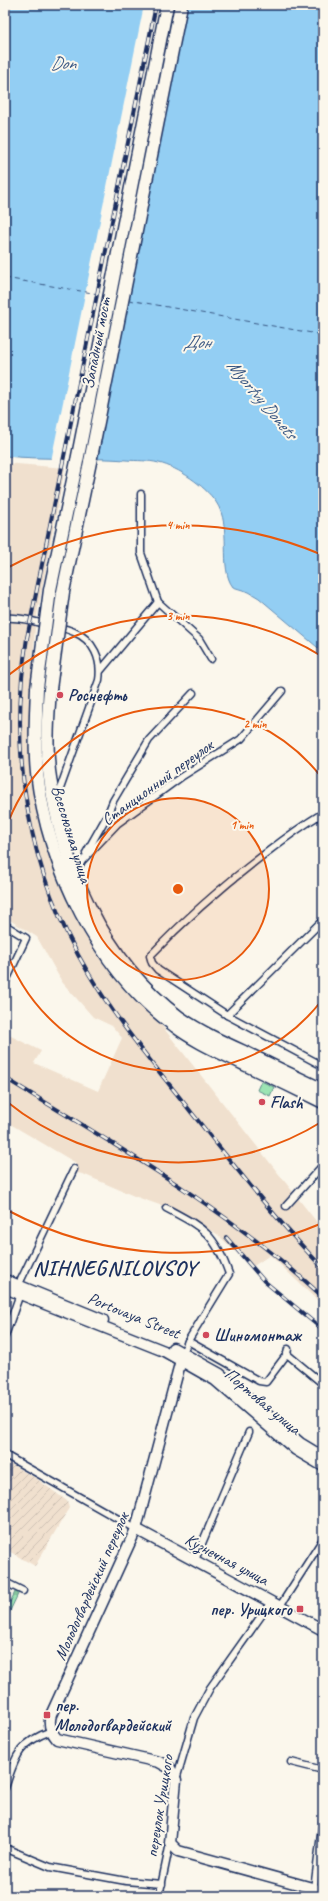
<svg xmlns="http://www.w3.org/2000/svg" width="328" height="1901" font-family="Caveat,sans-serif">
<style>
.built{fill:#f0e0ce}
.industrial{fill:url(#industrial-furrows)}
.grass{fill:#9ce4b3;stroke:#5c8a88}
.forest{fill:url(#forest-firs);stroke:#5c8a88}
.water{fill:#93cef3;stroke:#638eb7}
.pier{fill:#fbf7ec}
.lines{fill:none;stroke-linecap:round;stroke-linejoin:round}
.ferry{stroke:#395783;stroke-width:1;stroke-dasharray:5 4;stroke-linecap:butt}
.street-casing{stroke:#1b2f5e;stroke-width:9}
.primary-casing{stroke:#1b2f5e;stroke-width:13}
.highway-casing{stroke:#1b2f5e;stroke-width:15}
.street{stroke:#fbf7ec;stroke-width:6}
.primary{stroke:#fbf7ec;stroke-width:10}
.highway{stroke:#fbf7ec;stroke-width:12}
.rail-casing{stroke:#1b2f5e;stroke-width:4}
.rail{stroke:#fbf7ec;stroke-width:2.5;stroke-dasharray:8;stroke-linecap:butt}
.highway-bridge-casing{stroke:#1b2f5e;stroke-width:15;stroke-linecap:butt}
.highway-bridge{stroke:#fbf7ec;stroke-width:12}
.ring{fill:none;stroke:#e8590c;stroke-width:2}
.poi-dot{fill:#d1495b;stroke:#fbf7ec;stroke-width:1.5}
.labels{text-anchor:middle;stroke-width:4;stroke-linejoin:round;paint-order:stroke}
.street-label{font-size:17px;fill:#1b2f5e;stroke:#fbf7ec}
.poi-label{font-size:17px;font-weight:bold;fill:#1b2f5e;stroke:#fbf7ec;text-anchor:start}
.water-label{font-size:18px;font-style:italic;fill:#395783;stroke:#fbf7ec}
.district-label{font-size:21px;font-weight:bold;letter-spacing:1px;fill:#1b2f5e;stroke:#fbf7ec}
.centre{fill:#e8590c;stroke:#fbf7ec;stroke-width:2}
.ring-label{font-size:12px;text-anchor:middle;font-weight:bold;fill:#e8590c;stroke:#fbf7ec;stroke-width:4;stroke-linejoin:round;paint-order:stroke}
</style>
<defs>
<pattern id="industrial-furrows" width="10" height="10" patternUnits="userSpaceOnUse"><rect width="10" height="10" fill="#f0e0ce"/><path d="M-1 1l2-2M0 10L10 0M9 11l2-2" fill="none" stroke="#cdc0b3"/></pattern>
<pattern id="forest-firs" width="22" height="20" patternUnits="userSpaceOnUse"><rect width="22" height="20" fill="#9ce4b3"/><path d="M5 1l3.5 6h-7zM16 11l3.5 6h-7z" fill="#86c49c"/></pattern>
</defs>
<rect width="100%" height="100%" fill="#fbf7ec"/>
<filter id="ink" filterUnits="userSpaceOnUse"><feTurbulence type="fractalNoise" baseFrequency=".025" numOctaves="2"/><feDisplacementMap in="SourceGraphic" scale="8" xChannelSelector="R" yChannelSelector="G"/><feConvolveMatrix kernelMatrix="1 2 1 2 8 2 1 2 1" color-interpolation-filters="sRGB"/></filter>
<g filter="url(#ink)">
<g class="built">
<polygon points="5,463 65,468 35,625 30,724 64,888 80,926 124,986 158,1021 323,1230 323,1300 318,1301 270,1255 252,1267 217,1234 174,1210 134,1196 83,1174 71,1172 76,1163 5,1121 5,1033 41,1051 34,1063 98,1091 122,1038 112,1026 93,1017 62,982 37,937 5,917"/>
<polygon points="16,1891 52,1894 51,1896 14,1896"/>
</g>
<polygon class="industrial" points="5,1461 37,1479 67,1501 69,1508 35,1566 5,1549"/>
<polygon class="grass" points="261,1081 274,1087 270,1096 257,1090"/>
<polygon class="forest" points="16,1590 19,1592 8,1615 5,1613"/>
<path class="water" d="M5,5H323V652L259,598L249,592L233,587C218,568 233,527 216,502C204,485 179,468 159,463C148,460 137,461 126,460C86,457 45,460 5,456Z"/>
<polygon class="pier" points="144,5 186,5 96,460 51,461"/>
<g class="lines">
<g class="ferry">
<polyline points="5,278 104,295"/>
<polyline points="129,300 323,335"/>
</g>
<g class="street-casing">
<g id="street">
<polyline points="141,494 141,553 158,602 199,639 211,659"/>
<path d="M5,618C20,617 33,621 47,625C56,627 66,628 74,632C94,640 102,660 99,680L56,800"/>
<polyline points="101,670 158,602"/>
<path d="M323,813C303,825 284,839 266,853C224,885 186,918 150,956L152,963L158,970L227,1015L323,1066"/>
<polyline points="86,853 107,816 113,801 149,740 193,693"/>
<polyline points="75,873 82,861 118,823 181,777 241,739 282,691"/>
<polyline points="5,925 26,938 5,983"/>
<polyline points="227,1015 323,920"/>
<polyline points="286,1206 323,1165"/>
<path d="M166,1208C203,1228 214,1232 229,1274L188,1341L183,1353"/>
<polyline points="18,1286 74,1169"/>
<polyline points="5,1336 21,1291"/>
<polyline points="188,1341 259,1381 266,1382 287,1354 288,1349"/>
<polyline points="287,1354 323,1384"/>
<polyline points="5,1455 136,1529"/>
<polyline points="195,1560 249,1432"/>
<polyline points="5,1582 23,1591"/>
<polyline points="280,1606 323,1539"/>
<polyline points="291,1762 323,1770"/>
<polyline points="176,1780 194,1718 210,1688 271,1602"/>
<path d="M5,1788C16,1756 18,1743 51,1731"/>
<polyline points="5,1848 50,1867 126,1881 162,1884"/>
<polyline points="314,1889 323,1819"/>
<polyline points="159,1896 170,1843"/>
</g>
</g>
<g class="primary-casing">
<g id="primary">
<polyline points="5,1280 103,1320"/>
<polyline points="5,1288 164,1351 215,1380 296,1450 323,1466"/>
<polyline points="173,1348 220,1374 300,1443 323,1457"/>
<path d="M181,1360L136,1529L51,1715C48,1724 51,1732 57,1739L159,1762L170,1768L176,1780L170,1843L178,1851L323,1891"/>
<polyline points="136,1529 323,1630"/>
</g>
</g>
<g class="highway-casing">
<g id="highway">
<polyline points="77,461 167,5"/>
<polyline points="90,462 181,5"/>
<path d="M37,688C36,716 34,744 37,773C48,865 98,971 175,1026C196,1042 220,1052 244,1064C270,1076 297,1089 323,1102"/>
<path d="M50,689C48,716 46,744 49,771C61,864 102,960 180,1018C200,1032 222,1042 244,1052C270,1065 297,1078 323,1090"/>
</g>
</g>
<use href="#street" class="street"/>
<use href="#primary" class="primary"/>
<use href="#highway" class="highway"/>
<g class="rail-casing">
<g id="rail">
<path d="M156,5L27,638C8,754 28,873 89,974C118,1023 156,1067 191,1112C234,1165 275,1219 323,1268"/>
<path d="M5,1078C115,1145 228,1209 323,1297"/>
<polyline points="226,1237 264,1281 323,1330"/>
</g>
</g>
<use href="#rail" class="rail"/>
<g class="highway-bridge-casing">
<g id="highway-bridge">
<polyline points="37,688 50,590 77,461"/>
<polyline points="50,689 63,592 90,462"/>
</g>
</g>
<use href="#highway-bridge" class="highway-bridge"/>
</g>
</g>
<circle cx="178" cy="889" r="91" fill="#e8590c" fill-opacity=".12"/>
<g class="ring">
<circle cx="178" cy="889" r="91"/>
<path d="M322 1000A182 182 0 0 1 5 947M5 831A182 182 0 0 1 322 778"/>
<path d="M323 1121A273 273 0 0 1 6 1101M6 677A273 273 0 0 1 323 657"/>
<path d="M320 1224A364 364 0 0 1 7 1210M7 568A364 364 0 0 1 320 554"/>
</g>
<g class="poi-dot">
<circle cx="60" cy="695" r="4"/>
<circle cx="262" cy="1102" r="4"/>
<circle cx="206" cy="1335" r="4"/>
<rect x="296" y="1605" width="8" height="8" rx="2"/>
<rect x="43" y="1711" width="8" height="8" rx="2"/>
</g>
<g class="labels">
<g class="street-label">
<text transform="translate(96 343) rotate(-79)" y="6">Западный мост</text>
<text transform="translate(157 782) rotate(-36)" y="6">Станционный переулок</text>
<text transform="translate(72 834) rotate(73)" y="6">Всесоюзная улица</text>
<text transform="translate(134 1315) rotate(22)" y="6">Portovaya Street</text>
<text transform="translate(263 1401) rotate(40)" y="6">Портовая улица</text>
<text transform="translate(227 1559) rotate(28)" y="6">Кузнечная улица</text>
<text transform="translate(91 1586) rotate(-66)" y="6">Молодогвардейский переулок</text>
<text transform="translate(159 1806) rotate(-81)" y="6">переулок Урицкого</text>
</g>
<g class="poi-label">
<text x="68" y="701">Роснефть</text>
<text x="270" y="1108">Flash</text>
<text x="214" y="1341">Шиномонтаж</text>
<text x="292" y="1615" text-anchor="end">пер. Урицкого</text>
<text x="55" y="1711">пер.<tspan x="55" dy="20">Молодогвардейский</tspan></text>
</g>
<g class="water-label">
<text x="63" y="69">Don</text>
<text x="197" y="348">Дон</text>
<text transform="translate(262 399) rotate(50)" y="6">Myortvy Donets</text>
</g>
<g class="district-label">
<text x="115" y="1275">NIHNEGNILOVSOY</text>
</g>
</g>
<circle cx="178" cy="889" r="6" class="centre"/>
<g class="ring-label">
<text x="178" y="529">4 min</text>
<text x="178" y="620">3 min</text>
<text x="255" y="728">2 min</text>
<text x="242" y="829">1 min</text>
</g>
<rect width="328" height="1901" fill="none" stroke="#fbf7ec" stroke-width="20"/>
<rect x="10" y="10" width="308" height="1881" fill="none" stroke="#1b2f5e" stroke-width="1.5" filter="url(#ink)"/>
</svg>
